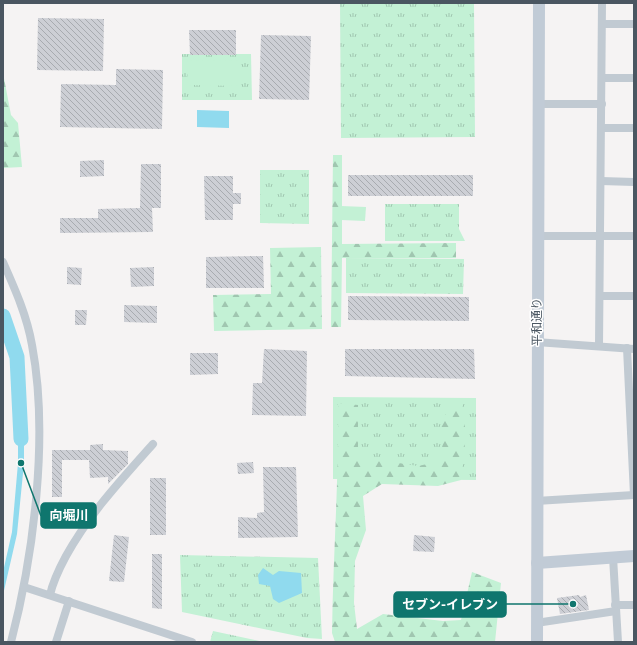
<svg xmlns="http://www.w3.org/2000/svg" width="637" height="645" font-family="Montserrat,'Noto Sans JP',sans-serif">
<style>
.grass{fill:url(#grass-tufts)}
.forest{fill:url(#forest-firs)}
.green{fill:#c3f1d5}
.water{fill:#90daee}
.lines{fill:none;stroke-linecap:round;stroke-linejoin:round}
.river{stroke:#90daee;stroke-width:15}
.building{fill:url(#building-back-hatch)}
.street{stroke:#c1cad2;stroke-width:8}
.secondary{stroke:#c1cbd6;stroke-width:12}
.labels{text-anchor:middle;stroke-width:3;stroke-linejoin:round;paint-order:stroke}
.street-label{font-size:12px;fill:#4a5661;stroke:#fff}
.leader{fill:none;stroke:#0f766e;stroke-width:1.5}
.callout-dot{fill:#0f766e;stroke:#fff;stroke-width:1.5}
.callout{fill:#0f766e;stroke:#0f766e;stroke-width:1.5}
.callout-label{font-size:13px;text-anchor:middle;font-weight:bold;fill:#fff}
</style>
<defs>
<pattern id="grass-tufts" width="24" height="20" patternUnits="userSpaceOnUse"><rect width="24" height="20" fill="#c3f1d5"/><path d="M3 7l-1-3M5 7V3M7 7l1-3M15 17l-1-3M17 17v-4M19 17l1-3" fill="none" stroke="#a0c6b0"/></pattern>
<pattern id="forest-firs" width="22" height="20" patternUnits="userSpaceOnUse"><rect width="22" height="20" fill="#c3f1d5"/><path d="M5 1l3.5 6h-7zM16 11l3.5 6h-7z" fill="#a0c6b0"/></pattern>
<pattern id="building-back-hatch" width="6" height="6" patternUnits="userSpaceOnUse"><rect width="6" height="6" fill="#cdcfd5"/><path d="M-1 5l2 2M0 0l6 6M5-1l2 2" fill="none" stroke="#a8abb0"/></pattern>
</defs>
<rect width="100%" height="100%" fill="#f5f3f3"/>
<g class="grass">
<polygon points="340,3 474,3 475,137 341,138"/>
<polygon points="182,54 251,54 252,100 182,100"/>
<polygon points="260,170 309,170 309,224 260,223"/>
<polygon points="385,204 459,204 459,229 465,241 385,241"/>
<polygon points="346,258 464,259 463,294 346,293"/>
<polygon points="333,397 476,398 476,480 333,479"/>
<polygon points="180,555 318,558 322,639 307,638 182,612"/>
<polygon points="213,631 264,642 210,642"/>
</g>
<g class="forest">
<polygon points="3,73 11,115 18,123 22,167 3,168"/>
<polygon points="333,155 342,155 342,244 456,243 456,258 342,258 341,327 331,327"/>
<polygon points="321,247 322,329 214,331 213,295 271,294 270,248"/>
<path d="M454,398L462,403L466,435L461,480L438,486L382,484L363,496L366,530L355,561L354,603L357,629L383,614L443,621L461,620L472,572L501,583L495,642H335L332,633C333,556 339,480 338,403L358,405V460L392,462L418,466L441,461L443,437L440,426Z"/>
</g>
<g class="green">
<polygon points="188,60 240,61 240,86 187,85"/>
<polygon points="341,206 366,207 365,221 341,220"/>
</g>
<g class="water">
<polygon points="197,110 229,111 229,128 197,127"/>
<polygon points="18,420 24,420 24,463 17,534 3,595 3,572 12,532 18,463"/>
<polygon points="263,568 273,575 279,571 301,573 302,593 279,603 273,599 270,586 259,584 258,575"/>
</g>
<g class="lines">
<polyline class="river" points="3,316 17,357 21,439"/>
</g>
<g class="building">
<polygon points="38,18 104,19 103,71 37,70"/>
<polygon points="189,30 236,30 236,55 190,55"/>
<polygon points="261,35 311,36 309,100 259,99"/>
<polygon points="116,69 163,70 162,129 60,127 61,84 116,85"/>
<polygon points="104,160 104,176 80,177 80,161"/>
<polygon points="141,164 161,164 161,208 152,208 153,232 60,233 60,218 98,218 98,209 140,208"/>
<rect x="348" y="175" width="125" height="21"/>
<polygon points="204,176 233,176 233,193 241,193 241,204 233,204 233,220 205,220"/>
<polygon points="263,256 264,288 206,288 206,257"/>
<polygon points="67,267 82,268 81,285 67,284"/>
<polygon points="154,267 154,286 131,287 130,268"/>
<polygon points="348,296 469,297 469,321 348,320"/>
<polygon points="124,305 157,306 157,323 124,322"/>
<polygon points="75,310 87,310 86,325 75,325"/>
<polygon points="264,349 307,351 306,416 252,415 253,383 262,383"/>
<polygon points="345,349 474,349 475,379 345,376"/>
<polygon points="190,353 218,353 218,374 190,375"/>
<polygon points="103,444 103,450 128,451 128,464 108,484 108,477 90,478 89,460 62,460 62,497 52,497 52,450 90,450 90,445"/>
<polygon points="253,462 254,473 238,474 237,463"/>
<polygon points="263,467 296,467 298,537 238,538 238,517 257,518 257,513 264,512"/>
<rect x="150" y="478" width="16" height="57"/>
<polygon points="114,535 129,537 124,582 109,581"/>
<polygon points="414,535 435,537 434,552 413,551"/>
<polygon points="152,554 162,554 162,609 152,608"/>
<polygon points="579,595 580,597 586,595 589,610 560,614 557,598"/>
</g>
<g class="lines">
<g class="street">
<polyline points="602,24 634,24"/>
<polyline points="602,78 634,78"/>
<polyline points="538,104 602,104"/>
<polyline points="601,128 634,128"/>
<polyline points="601,181 634,182"/>
<polyline points="537,236 634,236"/>
<path d="M3,262C15,289 27,316 32,345C49,435 34,554 11,642"/>
<polyline points="600,296 634,296"/>
<polyline points="536,342 634,349"/>
<polyline points="599,346 602,3"/>
<polyline points="627,348 631,432"/>
<polyline points="634,495 631,432 634,432"/>
<polyline points="536,501 634,495"/>
<polyline points="613,557 618,642"/>
<polyline points="24,587 192,642"/>
<path d="M50,595C53,581 59,569 66,556C90,513 121,480 153,444"/>
<polyline points="615,605 634,605"/>
<polyline points="536,623 616,611"/>
<polyline points="56,642 69,601"/>
</g>
<g class="secondary">
<polyline points="537,563 634,556"/>
<polyline points="537,642 539,3"/>
</g>
</g>
<g class="labels">
<g class="street-label">
<text transform="translate(537 322) rotate(-90)" y="4">平和通り</text>
</g>
</g>
<path class="leader" d="M21 463L41 516M573 604L506 604"/>
<g class="callout-dot">
<circle cx="21" cy="463" r="4"/>
<circle cx="573" cy="604" r="4"/>
</g>
<g class="callout">
<rect x="41" y="503" width="55" height="25" rx="4"/>
<rect x="394" y="592" width="112" height="25" rx="4"/>
</g>
<g class="callout-label">
<text x="69" y="520">向堀川</text>
<text x="450" y="609">セブン-イレブン</text>
</g>
<rect width="637" height="645" fill="none" stroke="#4a5661" stroke-width="8"/>
</svg>
